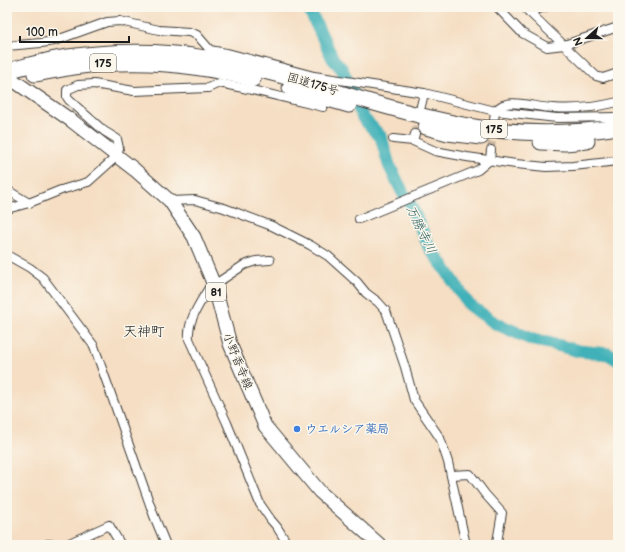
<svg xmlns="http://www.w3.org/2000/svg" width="625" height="552" font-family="'Balsamiq Sans','Klee One',sans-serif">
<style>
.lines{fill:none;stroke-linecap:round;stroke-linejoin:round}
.river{stroke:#41b1b8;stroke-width:13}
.street-tunnel{stroke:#cab7a2;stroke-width:8;stroke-dasharray:8 4;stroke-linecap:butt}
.street-casing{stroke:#3d3935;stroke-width:10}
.primary-casing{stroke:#3d3935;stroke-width:15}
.highway-casing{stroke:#3d3935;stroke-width:17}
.street{stroke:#fff;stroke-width:8}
.primary{stroke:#fff;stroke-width:13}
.highway{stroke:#fff;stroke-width:15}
.shop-dot{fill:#3f7fe0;stroke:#fbf7ec;stroke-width:1.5}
.labels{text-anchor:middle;stroke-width:3;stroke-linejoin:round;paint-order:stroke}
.shield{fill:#fbf7ec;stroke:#5f5e5a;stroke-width:1}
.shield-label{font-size:11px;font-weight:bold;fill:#1c1c1c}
.street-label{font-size:12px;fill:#1c1c1c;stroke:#fbf7ec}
.shop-label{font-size:12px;font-weight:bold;fill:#366cbe;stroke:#fbf7ec;text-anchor:start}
.water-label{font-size:13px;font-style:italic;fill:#2d5f62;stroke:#fbf7ec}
.quarter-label{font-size:14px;fill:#1c1c1c;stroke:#fbf7ec}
</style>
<rect width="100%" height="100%" fill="#fbf7ec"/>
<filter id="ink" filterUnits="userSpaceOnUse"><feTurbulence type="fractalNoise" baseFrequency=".025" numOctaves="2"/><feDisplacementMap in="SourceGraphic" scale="8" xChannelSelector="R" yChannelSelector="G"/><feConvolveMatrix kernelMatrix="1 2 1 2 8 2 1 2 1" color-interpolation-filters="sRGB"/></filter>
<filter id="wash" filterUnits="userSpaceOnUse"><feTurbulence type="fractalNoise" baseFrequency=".012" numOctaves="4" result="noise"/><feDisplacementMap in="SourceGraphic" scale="16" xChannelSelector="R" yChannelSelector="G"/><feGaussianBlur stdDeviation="0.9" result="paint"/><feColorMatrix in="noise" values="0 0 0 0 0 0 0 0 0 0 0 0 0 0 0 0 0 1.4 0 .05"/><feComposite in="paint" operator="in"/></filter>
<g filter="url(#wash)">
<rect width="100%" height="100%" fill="#f5dec3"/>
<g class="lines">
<polyline class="river" points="308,7 333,59 342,69 363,118 381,137 389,165 403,193 410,204 430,249 444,267 469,305 495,323 533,340 553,344 579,351 608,354 618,360"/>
</g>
</g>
<g filter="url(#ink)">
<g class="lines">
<g class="street-tunnel">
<polyline points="415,134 420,113"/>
<polyline points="491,150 493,127"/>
</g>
<g class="street-casing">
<g id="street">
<polyline points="497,7 522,33 547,47 564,45 618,27"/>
<polyline points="524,7 596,76 603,78 618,73"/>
<polyline points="529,12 545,7"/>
<polyline points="7,46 41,43 54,41 107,22 120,21 159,30 189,32 197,35 210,50 231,54 314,76 424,93 495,111 557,118 618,117"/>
<polyline points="421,106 424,93"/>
<path d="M495,111C497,109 500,106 503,105C515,100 539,108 553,108C575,110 597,107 618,102"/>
<polyline points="494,121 495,111"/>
<polyline points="393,139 413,141 435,151 467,157 516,164 546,167 573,166 618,161"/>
<polyline points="413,141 415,134"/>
<polyline points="7,190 29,203"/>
<polyline points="170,201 195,200 224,208 272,226 310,245 328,256 357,282 366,293 378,302 386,311 405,367 414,400 440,438 448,462 466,545"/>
<polyline points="7,209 29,203 61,190 88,182 116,157 119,148 117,139 104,131 69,100 67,97 67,90 78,85 94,84 134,91 208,88 219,83 248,89 323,107"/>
<polyline points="359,219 478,170 490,160 491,150"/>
<polyline points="7,255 30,268 43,278 94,346 154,516 166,545"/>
<path d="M270,260L256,261L244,265L214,285L210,286C201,302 187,320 189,339L227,423L260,504L271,520L277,527L288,545"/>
<polyline points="451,475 470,474 485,494 502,513 497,542 498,545"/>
<polyline points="7,543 8,545"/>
<polyline points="45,545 48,544 58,545"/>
<polyline points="65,545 109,525 121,545"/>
</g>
</g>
<g class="primary-casing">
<polyline id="primary" points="7,76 72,121 135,170 170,201 194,237 214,285 230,344 265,426 320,492 380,545"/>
</g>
<g class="highway-casing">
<g id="highway">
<path d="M7,71C27,66 47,60 68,57C113,51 160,50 205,58C287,72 363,104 444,121C500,134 561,136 618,127"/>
<path d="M35,74C57,70 79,65 102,64C152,60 204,66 253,79"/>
<polyline points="290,88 349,105"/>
<polyline points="426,127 448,133 481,137"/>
<polyline points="541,142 565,143 587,141"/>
</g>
</g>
<use href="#street" class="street"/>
<use href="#primary" class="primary"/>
<use href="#highway" class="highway"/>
</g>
</g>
<circle class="shop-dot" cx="297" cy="429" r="4"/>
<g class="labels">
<g class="shield">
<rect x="90" y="54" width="26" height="18" rx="3"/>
<rect x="481" y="120" width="26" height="18" rx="3"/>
<rect x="206" y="283" width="20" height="18" rx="3"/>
</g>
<g class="shield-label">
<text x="103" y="67">175</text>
<text x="494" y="133">175</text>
<text x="216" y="296">81</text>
</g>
<g class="street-label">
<text transform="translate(313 84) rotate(16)" y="4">国道175号</text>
<text transform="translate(238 361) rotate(68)" y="4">小野香寺線</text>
</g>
<g class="shop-label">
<text x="305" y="433">ウエルシア薬局</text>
</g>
<g class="water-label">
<text transform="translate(422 229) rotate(64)" y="5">万勝寺川</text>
</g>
<g class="quarter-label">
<text x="144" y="336">天神町</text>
</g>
</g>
<rect width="625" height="552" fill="none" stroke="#fbf7ec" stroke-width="24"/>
<g transform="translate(587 38) rotate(249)" stroke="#fbf7ec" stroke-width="3" paint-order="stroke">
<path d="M0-3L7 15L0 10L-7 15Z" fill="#1c1c1c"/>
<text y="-6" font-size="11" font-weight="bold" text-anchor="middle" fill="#1c1c1c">N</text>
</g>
<path d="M20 36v6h109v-6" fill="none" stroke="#1c1c1c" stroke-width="2"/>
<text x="26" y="36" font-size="12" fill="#1c1c1c" stroke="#fbf7ec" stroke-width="3" paint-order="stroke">100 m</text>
</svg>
